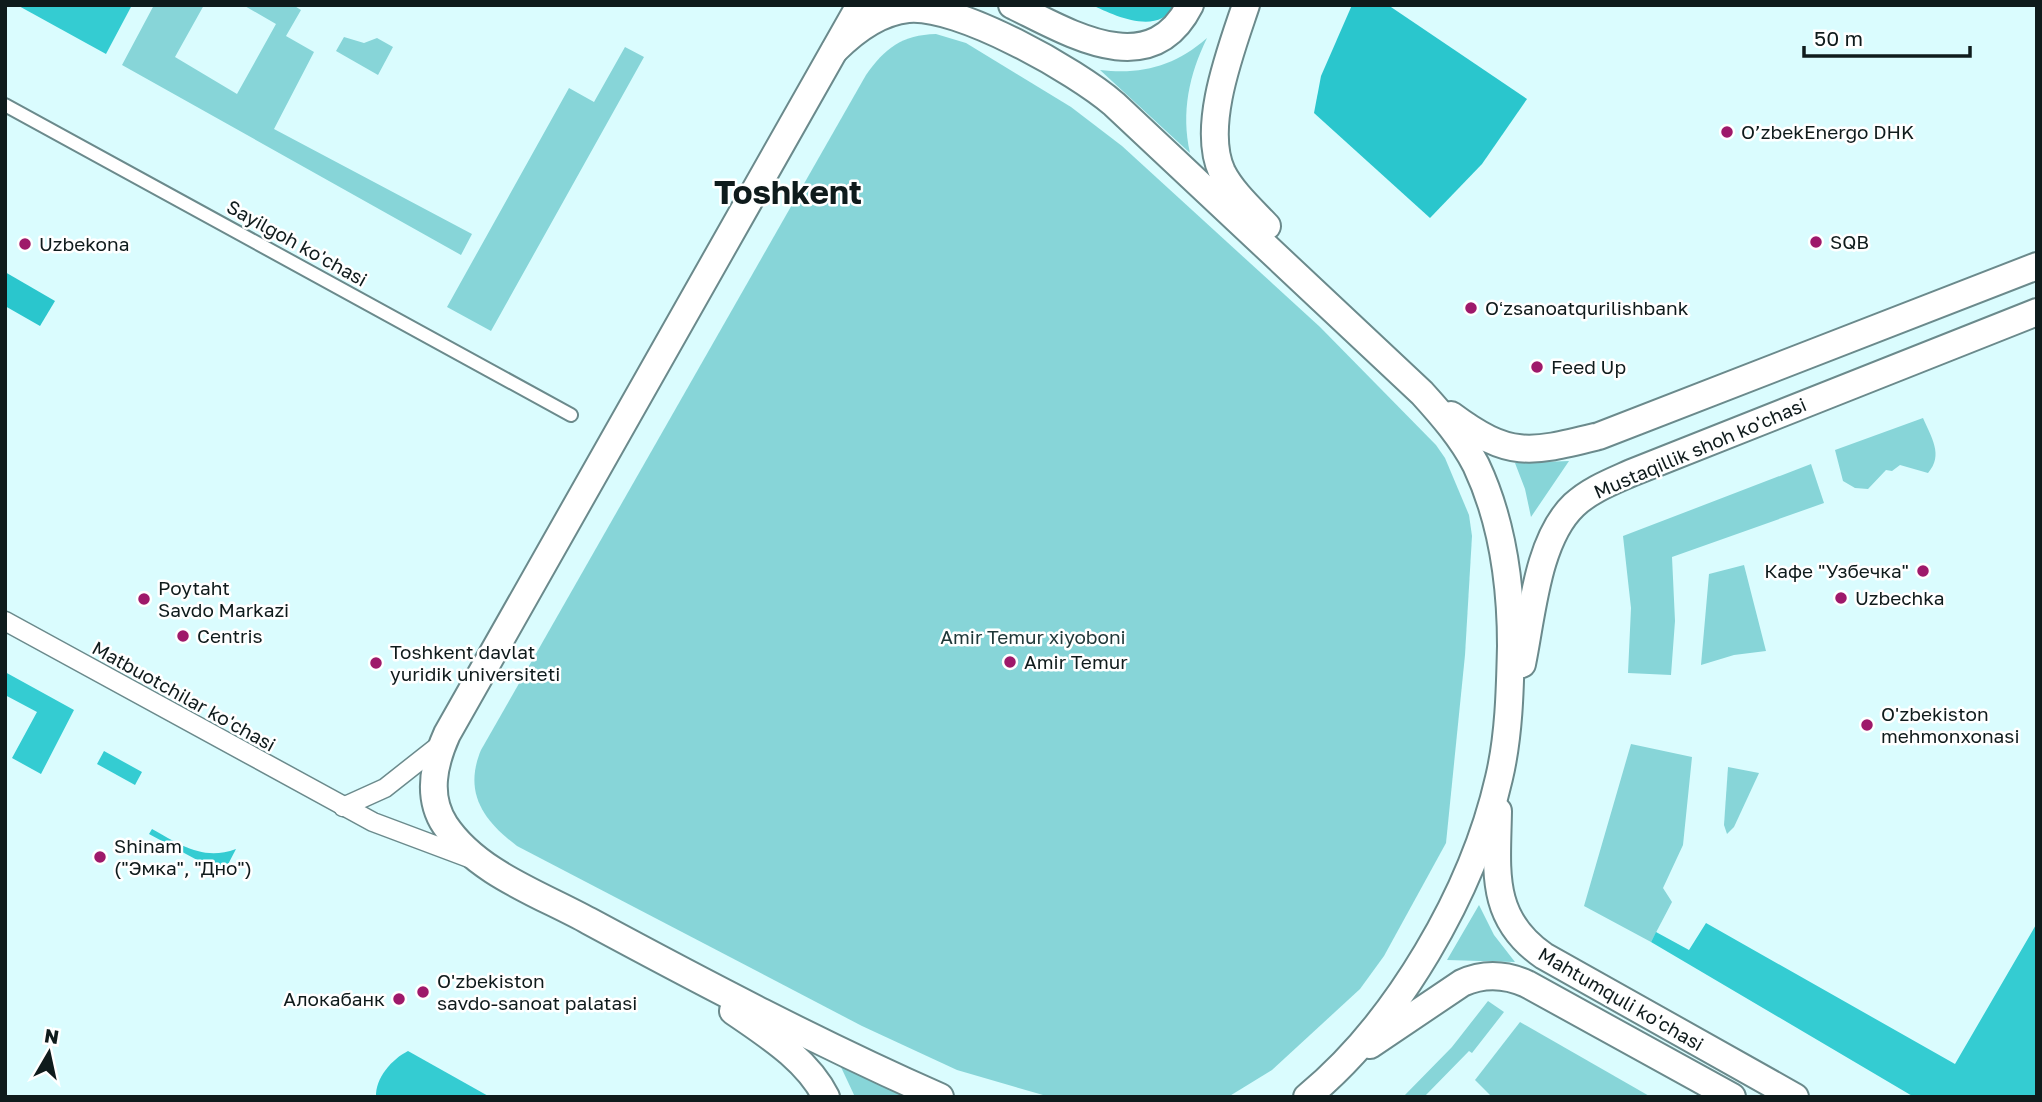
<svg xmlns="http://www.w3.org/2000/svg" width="2042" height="1102" font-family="'Golos Text',sans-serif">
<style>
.green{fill:#87d5d8}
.forest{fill:#34ccd2}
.water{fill:#2ac6cd}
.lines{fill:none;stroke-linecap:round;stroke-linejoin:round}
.pedestrian-casing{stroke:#6b8a8c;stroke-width:16}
.minor-casing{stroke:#6b8a8c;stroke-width:21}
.primary-casing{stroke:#6b8a8c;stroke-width:30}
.pedestrian{stroke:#fff;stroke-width:12}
.minor{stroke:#fff;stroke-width:18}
.primary{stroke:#fff;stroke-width:26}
.poi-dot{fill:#9e196a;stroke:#fff;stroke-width:2.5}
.labels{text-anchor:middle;stroke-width:5;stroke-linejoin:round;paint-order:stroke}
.poi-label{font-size:19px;fill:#0f1b1c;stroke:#fff;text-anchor:start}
.street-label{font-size:19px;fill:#0f1b1c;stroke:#fff}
.park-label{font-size:19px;fill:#203839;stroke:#fff}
.town-label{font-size:33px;font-weight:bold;fill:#0f1b1c;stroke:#fff}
</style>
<rect width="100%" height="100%" fill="#dafcfe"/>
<g class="green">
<polygon points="154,5 204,5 175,57 237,94 276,24 243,5 293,5 301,10 286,36 314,52 274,129 472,234 461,255 122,65"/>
<path d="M936,34L966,43L1071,107L1122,146L1320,327L1436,445L1445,458L1469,515L1472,536L1465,655L1446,843L1384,956L1360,989L1272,1070L1228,1097H1050L957,1070L862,1026L517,846C484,821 463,793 481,750L866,75C885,48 902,35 936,34Z"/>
<polygon points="344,37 364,43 377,38 393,47 378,75 336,51"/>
<path d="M1207,38C1189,75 1181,112 1190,153L1100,70C1142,75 1175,66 1207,38Z"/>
<polygon points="625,47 644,57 491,331 447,307 569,88 594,102"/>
<path d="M1923,418C1931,437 1944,455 1928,473L1900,465L1892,471L1886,470L1868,489L1855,488L1843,481L1835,450Z"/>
<polygon points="1569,461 1531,517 1525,489 1515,463"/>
<polygon points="1811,464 1824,503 1672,557 1675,621 1671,675 1628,673 1631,608 1623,536"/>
<polygon points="1744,565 1766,651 1734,655 1701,665 1709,574"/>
<polygon points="1631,744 1692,757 1683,845 1663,888 1672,902 1651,942 1584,906"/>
<polygon points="1728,767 1759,773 1734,827 1727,834 1724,825"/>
<polygon points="1479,905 1494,935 1515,962 1447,960"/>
<polygon points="1488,1001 1504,1012 1472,1053 1469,1051 1424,1097 1403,1097 1452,1047"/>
<polygon points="1520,1022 1651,1097 1492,1097 1475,1080"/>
<polygon points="840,1065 905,1097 855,1097"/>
</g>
<g class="forest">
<polygon points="17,5 132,5 106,54"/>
<path d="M1092,5H1174C1159,37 1113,15 1092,5Z"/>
<polygon points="5,672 74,710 41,774 12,758 37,712 5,695"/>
<polygon points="104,751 142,772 135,785 97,764"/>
<path d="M152,829C181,845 203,861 236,849L223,874L149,834Z"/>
<polygon points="1706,923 1955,1064 2037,923 2037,1097 1914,1097 1651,942 1656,932 1689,950"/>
<path d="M408,1051L490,1097H376C375,1078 392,1059 408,1051Z"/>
</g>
<g class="water">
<polygon points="1352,5 1388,5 1527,99 1482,164 1430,218 1314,113 1321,76"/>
<polygon points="5,272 55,301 40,326 5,306"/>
</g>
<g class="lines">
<g class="pedestrian-casing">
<polyline id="pedestrian" points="5,105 571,415"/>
</g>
<g class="minor-casing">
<g id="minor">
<polyline points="5,621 373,822 469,858"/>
<polyline points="343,807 385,788 442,743"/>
</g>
</g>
<g class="primary-casing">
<g id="primary">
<path d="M860,5L447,734C434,763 426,796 445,825C477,873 540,894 589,921C704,983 820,1044 940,1097"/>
<path d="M1012,5C1068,32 1150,84 1190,5"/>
<path d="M1246,5C1231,50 1201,127 1222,172C1232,192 1252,210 1267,226"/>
<path d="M835,50C855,30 879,12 908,9C958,4 1076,71 1114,104L1422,393C1442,415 1462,438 1476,465C1503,522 1511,584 1511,646C1510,690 1509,736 1499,778C1473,892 1397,1023 1307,1097"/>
<path d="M1451,415C1510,459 1530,453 1599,436L2037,266"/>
<path d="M1522,664C1532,616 1537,540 1574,505C1590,490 1611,482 1631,473L2037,312"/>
<path d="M1498,811C1497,871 1489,918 1544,956L1795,1097"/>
<path d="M733,1011C766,1034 807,1059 826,1097"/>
<path d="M1370,1045L1462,983C1484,973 1505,974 1527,984L1732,1097"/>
</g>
</g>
<use href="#pedestrian" class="pedestrian"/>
<use href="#minor" class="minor"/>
<use href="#primary" class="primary"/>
</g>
<g class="poi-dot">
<circle cx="1727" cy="132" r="7"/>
<circle cx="1816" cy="242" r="7"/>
<circle cx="25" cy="244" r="7"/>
<circle cx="1471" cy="308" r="7"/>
<circle cx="1537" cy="367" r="7"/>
<circle cx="1923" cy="571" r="7"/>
<circle cx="1841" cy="598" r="7"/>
<circle cx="144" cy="599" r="7"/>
<circle cx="183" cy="636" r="7"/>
<circle cx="1010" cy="662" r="7"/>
<circle cx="376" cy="663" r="7"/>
<circle cx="1867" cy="725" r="7"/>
<circle cx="100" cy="857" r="7"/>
<circle cx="423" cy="992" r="7"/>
<circle cx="399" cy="999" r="7"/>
</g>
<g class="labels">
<g class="poi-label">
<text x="1741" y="139">O’zbekEnergo DHK</text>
<text x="1830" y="249">SQB</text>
<text x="39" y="251">Uzbekona</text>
<text x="1485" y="315">Oʻzsanoatqurilishbank</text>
<text x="1551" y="374">Feed Up</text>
<text x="1909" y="578" text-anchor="end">Кафе "Узбечка"</text>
<text x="158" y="595">Poytaht<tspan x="158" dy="22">Savdo Markazi</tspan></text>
<text x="1855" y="605">Uzbechka</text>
<text x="197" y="643">Centris</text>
<text x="390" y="659">Toshkent davlat<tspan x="390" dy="22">yuridik universiteti</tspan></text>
<text x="1024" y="669">Amir Temur</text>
<text x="1881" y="721">O'zbekiston<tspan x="1881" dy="22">mehmonxonasi</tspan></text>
<text x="114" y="853">Shinam<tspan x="114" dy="22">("Эмка", "Дно")</tspan></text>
<text x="437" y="988">O'zbekiston<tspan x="437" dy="22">savdo-sanoat palatasi</tspan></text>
<text x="385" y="1006" text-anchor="end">Алокабанк</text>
</g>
<g class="street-label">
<text transform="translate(297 243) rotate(29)" y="7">Sayilgoh ko'chasi</text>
<text transform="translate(1700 448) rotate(-23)" y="7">Mustaqillik shoh ko'chasi</text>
<text transform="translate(184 696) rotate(29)" y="7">Matbuotchilar ko'chasi</text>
<text transform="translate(1621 999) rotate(30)" y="7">Mahtumquli ko'chasi</text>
</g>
<g class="park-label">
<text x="1033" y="644">Amir Temur xiyoboni</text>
</g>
<g class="town-label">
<text x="788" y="204">Toshkent</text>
</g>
</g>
<rect width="2042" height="1102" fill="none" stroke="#0f1b1c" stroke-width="14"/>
<g transform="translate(49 1053) rotate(9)" stroke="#ffffff" stroke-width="5" paint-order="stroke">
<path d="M0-5L12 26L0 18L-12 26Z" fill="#0f1b1c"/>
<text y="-10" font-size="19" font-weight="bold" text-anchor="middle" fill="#0f1b1c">N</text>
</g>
<path d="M1804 46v10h166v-10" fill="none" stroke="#0f1b1c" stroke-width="3.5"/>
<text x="1814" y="46" font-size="21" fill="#0f1b1c" stroke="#ffffff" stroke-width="5" paint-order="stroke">50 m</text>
</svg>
